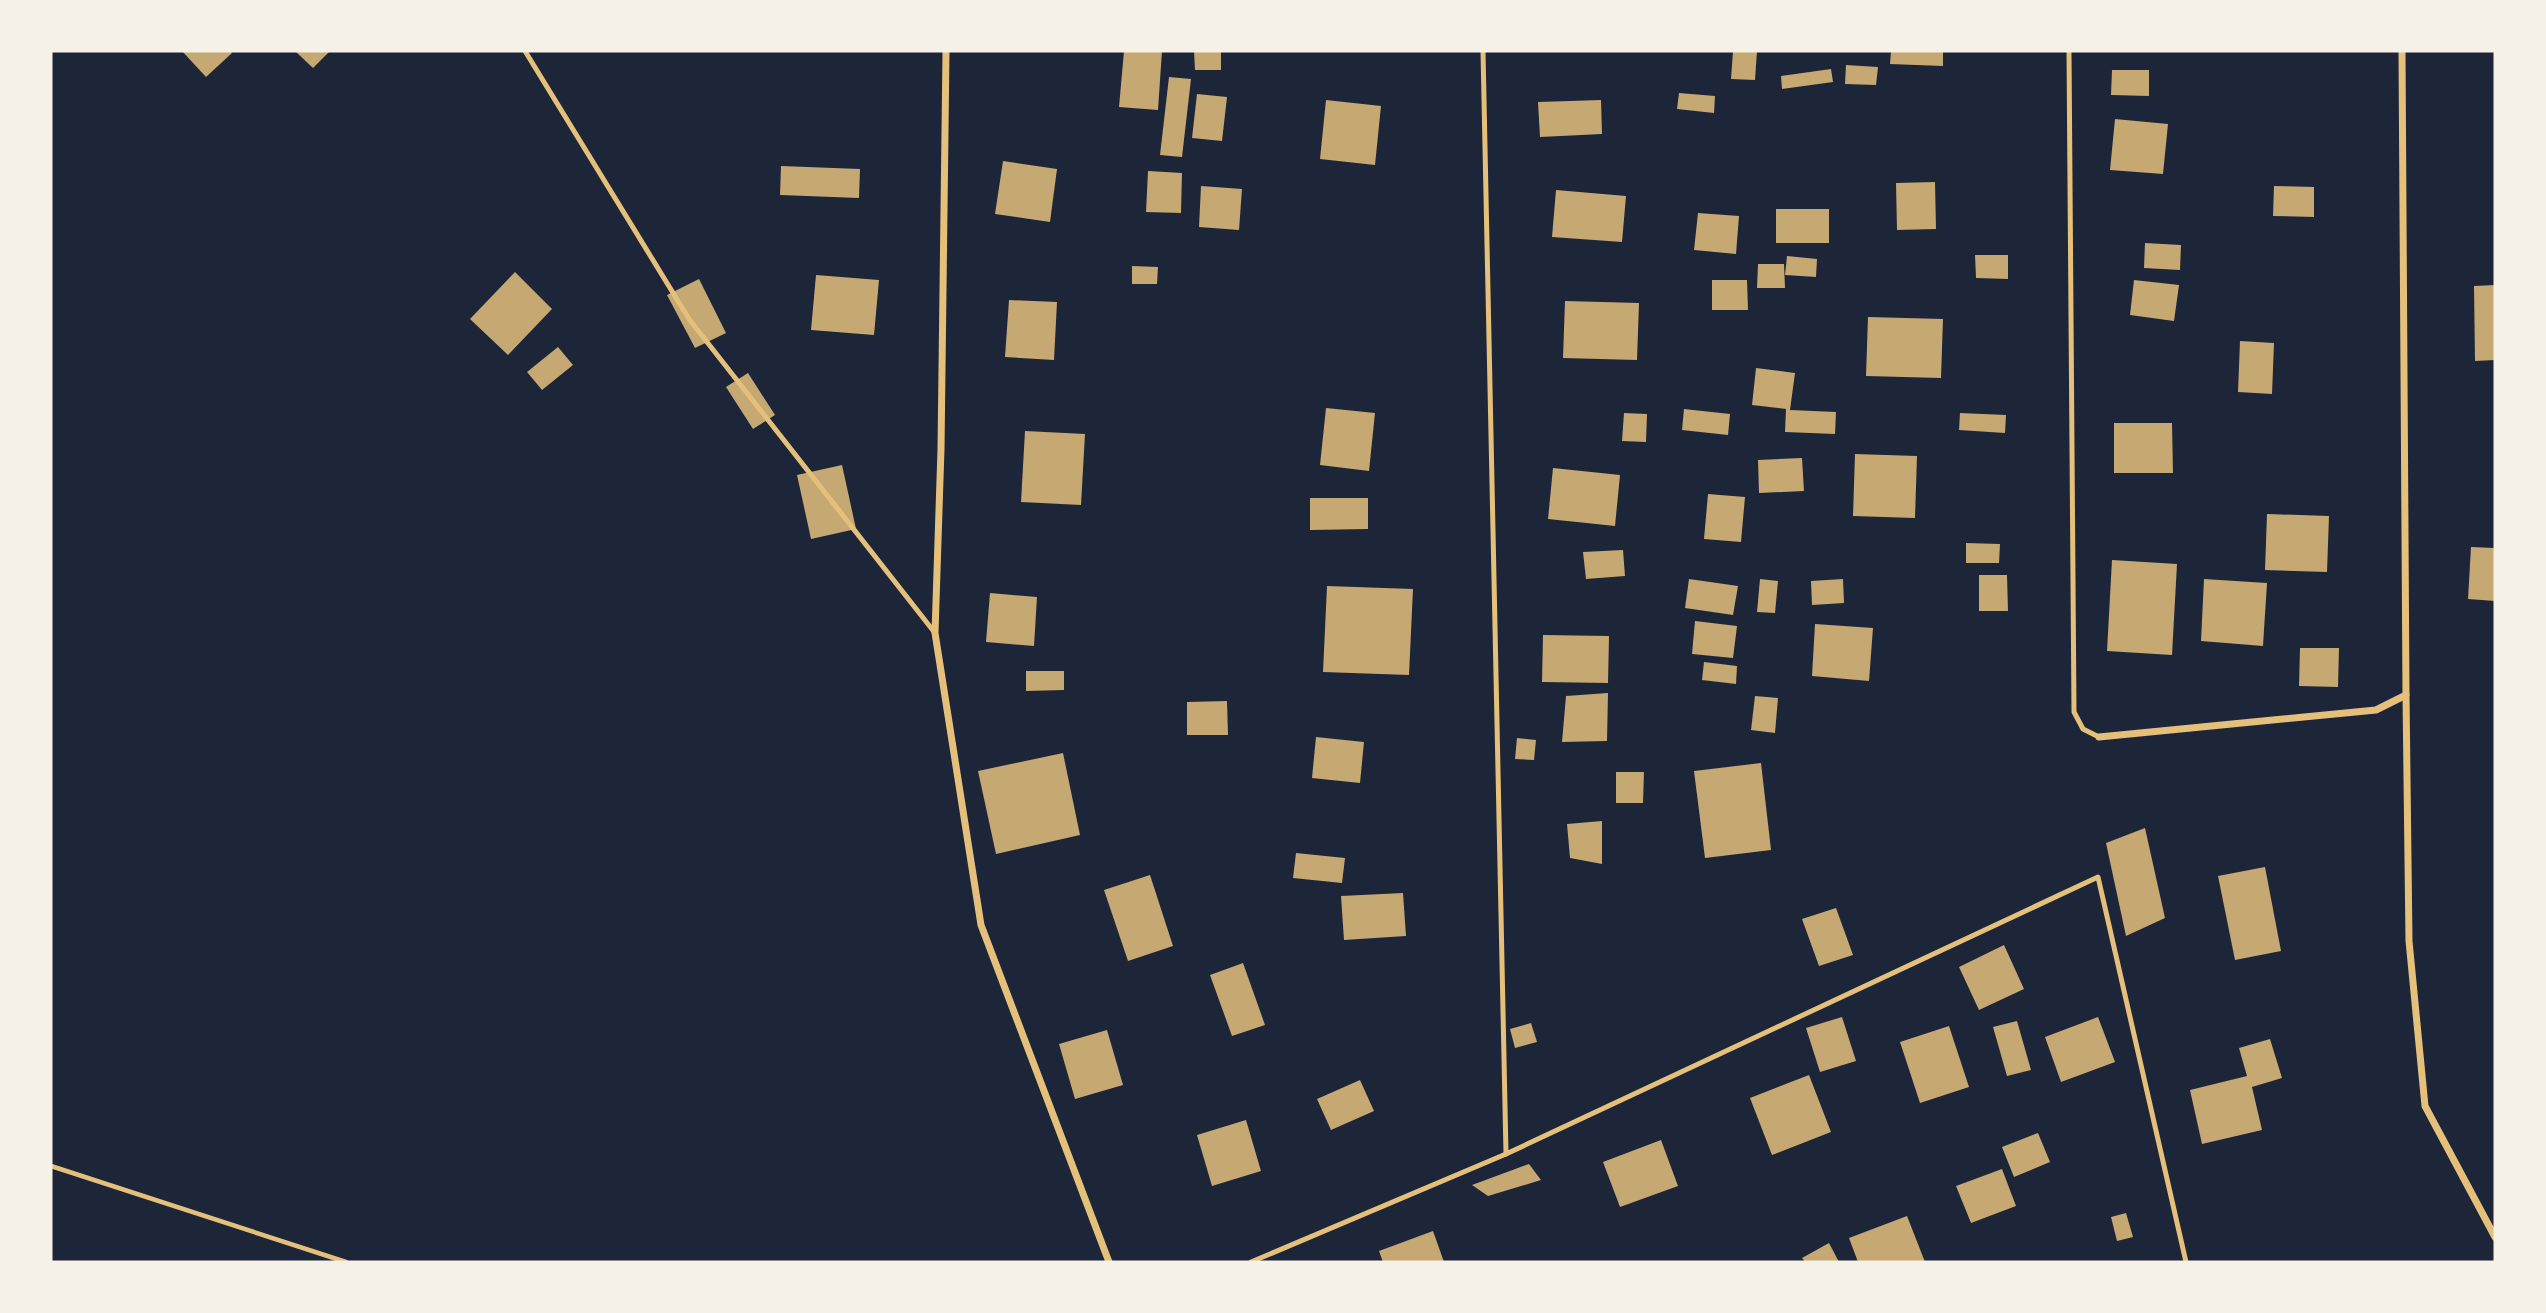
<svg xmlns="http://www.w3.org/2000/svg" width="2546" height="1313" font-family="'Crimson Pro',serif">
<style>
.green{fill:#1d2539}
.building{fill:#c6a872}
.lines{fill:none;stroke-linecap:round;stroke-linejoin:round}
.path{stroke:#e5c07b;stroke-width:4.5}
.service{stroke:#e5c07b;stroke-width:5}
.minor{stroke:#e5c07b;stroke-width:7}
</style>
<rect width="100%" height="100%" fill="#14213d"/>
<rect class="green" x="51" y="51" width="2444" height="1211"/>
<g class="building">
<polygon points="182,51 230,51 232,53 206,77"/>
<polygon points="295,51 330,51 313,68"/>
<polygon points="1124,51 1162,51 1158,110 1119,107"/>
<polygon points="1194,51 1221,51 1221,70 1195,70"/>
<polygon points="1733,51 1757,51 1755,80 1731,79"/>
<polygon points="1891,51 1943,51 1943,66 1890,64"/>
<polygon points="1846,65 1878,67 1876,85 1845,84"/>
<polygon points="1831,69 1833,82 1782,89 1781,76"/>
<polygon points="2112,70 2149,70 2149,96 2111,95"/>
<polygon points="1169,77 1191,79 1182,157 1160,155"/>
<polygon points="1679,93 1715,96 1714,113 1677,109"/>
<polygon points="1197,94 1227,97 1222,141 1192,138"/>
<polygon points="1326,100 1381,106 1375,165 1320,159"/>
<polygon points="1601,100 1602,134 1540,137 1538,102"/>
<polygon points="2115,119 2168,124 2163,174 2110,170"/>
<polygon points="1003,161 1057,169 1050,222 995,214"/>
<polygon points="781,166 860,169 859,198 780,195"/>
<polygon points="1148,171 1182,173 1181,213 1146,212"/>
<polygon points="1935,182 1936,229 1897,230 1896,183"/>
<polygon points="1201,186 1242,189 1239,230 1199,227"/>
<polygon points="2274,186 2314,187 2314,217 2273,216"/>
<polygon points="1556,190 1626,196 1622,242 1552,237"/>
<rect x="1776" y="209" width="53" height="34"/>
<polygon points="1698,213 1739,216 1736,254 1694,250"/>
<polygon points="2145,243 2181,245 2180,270 2144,268"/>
<polygon points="1975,255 2008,255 2008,279 1976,278"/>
<polygon points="1787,256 1817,259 1816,277 1785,275"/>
<polygon points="1758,264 1784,264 1785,288 1757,288"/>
<polygon points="1132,266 1158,267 1157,284 1132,284"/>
<polygon points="515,272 552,309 508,355 470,319"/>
<polygon points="816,275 879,280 874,335 811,330"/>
<polygon points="699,279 726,333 695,348 667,295"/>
<polygon points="1712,280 1747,280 1748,310 1712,310"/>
<polygon points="2134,280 2179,285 2174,321 2130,315"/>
<polygon points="2495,285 2495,360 2475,361 2474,286"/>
<polygon points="1009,300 1057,302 1054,360 1005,357"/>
<polygon points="1565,301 1639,303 1637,360 1563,358"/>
<polygon points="1868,317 1943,319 1941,378 1866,376"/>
<polygon points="2240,341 2274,343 2272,394 2238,392"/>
<polygon points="558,347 573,365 542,390 527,372"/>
<polygon points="1756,368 1795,373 1790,410 1836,412 1835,434 1785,432 1786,409 1752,405"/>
<polygon points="748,373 775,415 753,429 726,387"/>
<polygon points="1326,408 1375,413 1369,471 1320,465"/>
<polygon points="1684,409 1730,414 1728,435 1682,430"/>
<polygon points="1624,413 1647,414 1646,442 1622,441"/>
<polygon points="1960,413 2006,415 2005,433 1959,430"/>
<polygon points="2114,423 2172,423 2173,473 2114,473"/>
<polygon points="1025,431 1085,434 1081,505 1021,502"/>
<polygon points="1855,454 1917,456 1915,518 1853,516"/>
<polygon points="1802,458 1804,491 1759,493 1758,460"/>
<polygon points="842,465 856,529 811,539 797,475"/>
<polygon points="1553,468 1620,475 1615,526 1548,519"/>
<polygon points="1708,494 1745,497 1741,542 1704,539"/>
<polygon points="1310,498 1368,498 1368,529 1310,530"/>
<polygon points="2267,514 2329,516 2327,572 2265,570"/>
<polygon points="1966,543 2000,544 1999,563 1966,563"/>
<polygon points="2471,547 2495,548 2495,601 2468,599"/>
<polygon points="1623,550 1625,576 1586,579 1583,552"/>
<polygon points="2112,560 2177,564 2172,655 2107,651"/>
<polygon points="1979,575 2007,575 2008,611 1979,611"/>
<polygon points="1689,579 1738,586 1733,615 1685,608"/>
<polygon points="1760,579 1778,581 1775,613 1757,612"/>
<polygon points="1843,579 1844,603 1812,605 1811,581"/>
<polygon points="2204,579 2267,583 2263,646 2201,641"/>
<polygon points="1327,586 1413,589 1409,675 1323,672"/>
<polygon points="990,593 1037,597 1034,646 986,642"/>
<polygon points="1695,621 1737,626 1733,658 1692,654"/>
<polygon points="1815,624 1873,628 1869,681 1812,676"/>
<polygon points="1543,635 1609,636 1608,683 1542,682"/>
<polygon points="2300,648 2339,648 2338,687 2299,686"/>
<polygon points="1704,662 1737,666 1736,684 1702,680"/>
<polygon points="1026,671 1064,671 1064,690 1026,691"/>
<polygon points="1608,693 1607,741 1562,742 1566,696"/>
<polygon points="1755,696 1778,698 1775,733 1751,730"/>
<polygon points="1227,701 1228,735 1187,735 1187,702"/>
<polygon points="1316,737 1364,742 1360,783 1312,778"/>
<polygon points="1517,738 1536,740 1534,760 1515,759"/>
<polygon points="1063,753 1080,835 996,854 978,771"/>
<polygon points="1761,763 1771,850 1705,858 1694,771"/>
<polygon points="1616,772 1644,772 1643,803 1616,803"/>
<polygon points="1602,821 1602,864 1570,858 1567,824"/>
<polygon points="2145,828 2165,918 2126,936 2106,843"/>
<polygon points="1296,853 1345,858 1342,883 1293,878"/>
<polygon points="2265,867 2281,951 2235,960 2218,876"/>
<polygon points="1150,875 1173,946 1128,961 1104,890"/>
<polygon points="1403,893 1406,936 1344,940 1341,896"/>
<polygon points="1836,908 1853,955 1819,966 1802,919"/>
<polygon points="2004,945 2024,989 1979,1010 1959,967"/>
<polygon points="1243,963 1265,1025 1232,1036 1210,975"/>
<polygon points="1842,1017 1856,1061 1820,1072 1806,1028"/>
<polygon points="2098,1017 2115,1062 2061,1082 2045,1037"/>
<polygon points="2017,1021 2031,1070 2007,1076 1993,1027"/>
<polygon points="1531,1023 1537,1042 1515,1048 1510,1029"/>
<polygon points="1949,1026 1969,1087 1920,1103 1900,1042"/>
<polygon points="1107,1030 1123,1085 1075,1099 1059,1044"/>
<polygon points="2270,1039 2282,1078 2252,1087 2262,1130 2202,1144 2190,1090 2247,1076 2239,1048"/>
<polygon points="1809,1075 1831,1132 1772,1155 1750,1098"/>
<polygon points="1360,1080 1374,1111 1331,1130 1317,1099"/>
<polygon points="1246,1120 1261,1171 1212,1186 1197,1135"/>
<polygon points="2038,1133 2050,1162 2014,1177 2002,1147"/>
<polygon points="1661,1140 1678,1186 1620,1207 1603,1162"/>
<polygon points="1529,1164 1541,1180 1488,1196 1472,1185"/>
<polygon points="2002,1169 2016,1206 1971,1223 1956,1186"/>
<polygon points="2126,1213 2133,1237 2117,1241 2111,1217"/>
<polygon points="1907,1216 1925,1262 1858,1262 1849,1238"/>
<polygon points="1433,1231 1444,1262 1383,1262 1379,1251"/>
<polygon points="1829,1243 1839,1262 1805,1262 1802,1258"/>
</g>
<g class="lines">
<polyline class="path" points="51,1166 346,1262"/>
<g class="service">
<polyline points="525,51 689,319 935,633"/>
<polyline points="1483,51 1506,1154 2098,877 2186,1262"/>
<polyline points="2069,51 2074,712 2083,729 2099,737"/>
<polyline points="1251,1262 1506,1154"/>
</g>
<g class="minor">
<polyline points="946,51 941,449 935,633 981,925 1109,1262"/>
<polyline points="2406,695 2409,941 2425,1106 2495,1237"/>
<polyline points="2099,737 2376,710 2406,695 2402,51"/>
</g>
</g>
<rect width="2546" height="1313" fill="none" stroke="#f6f1e7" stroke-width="105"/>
</svg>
